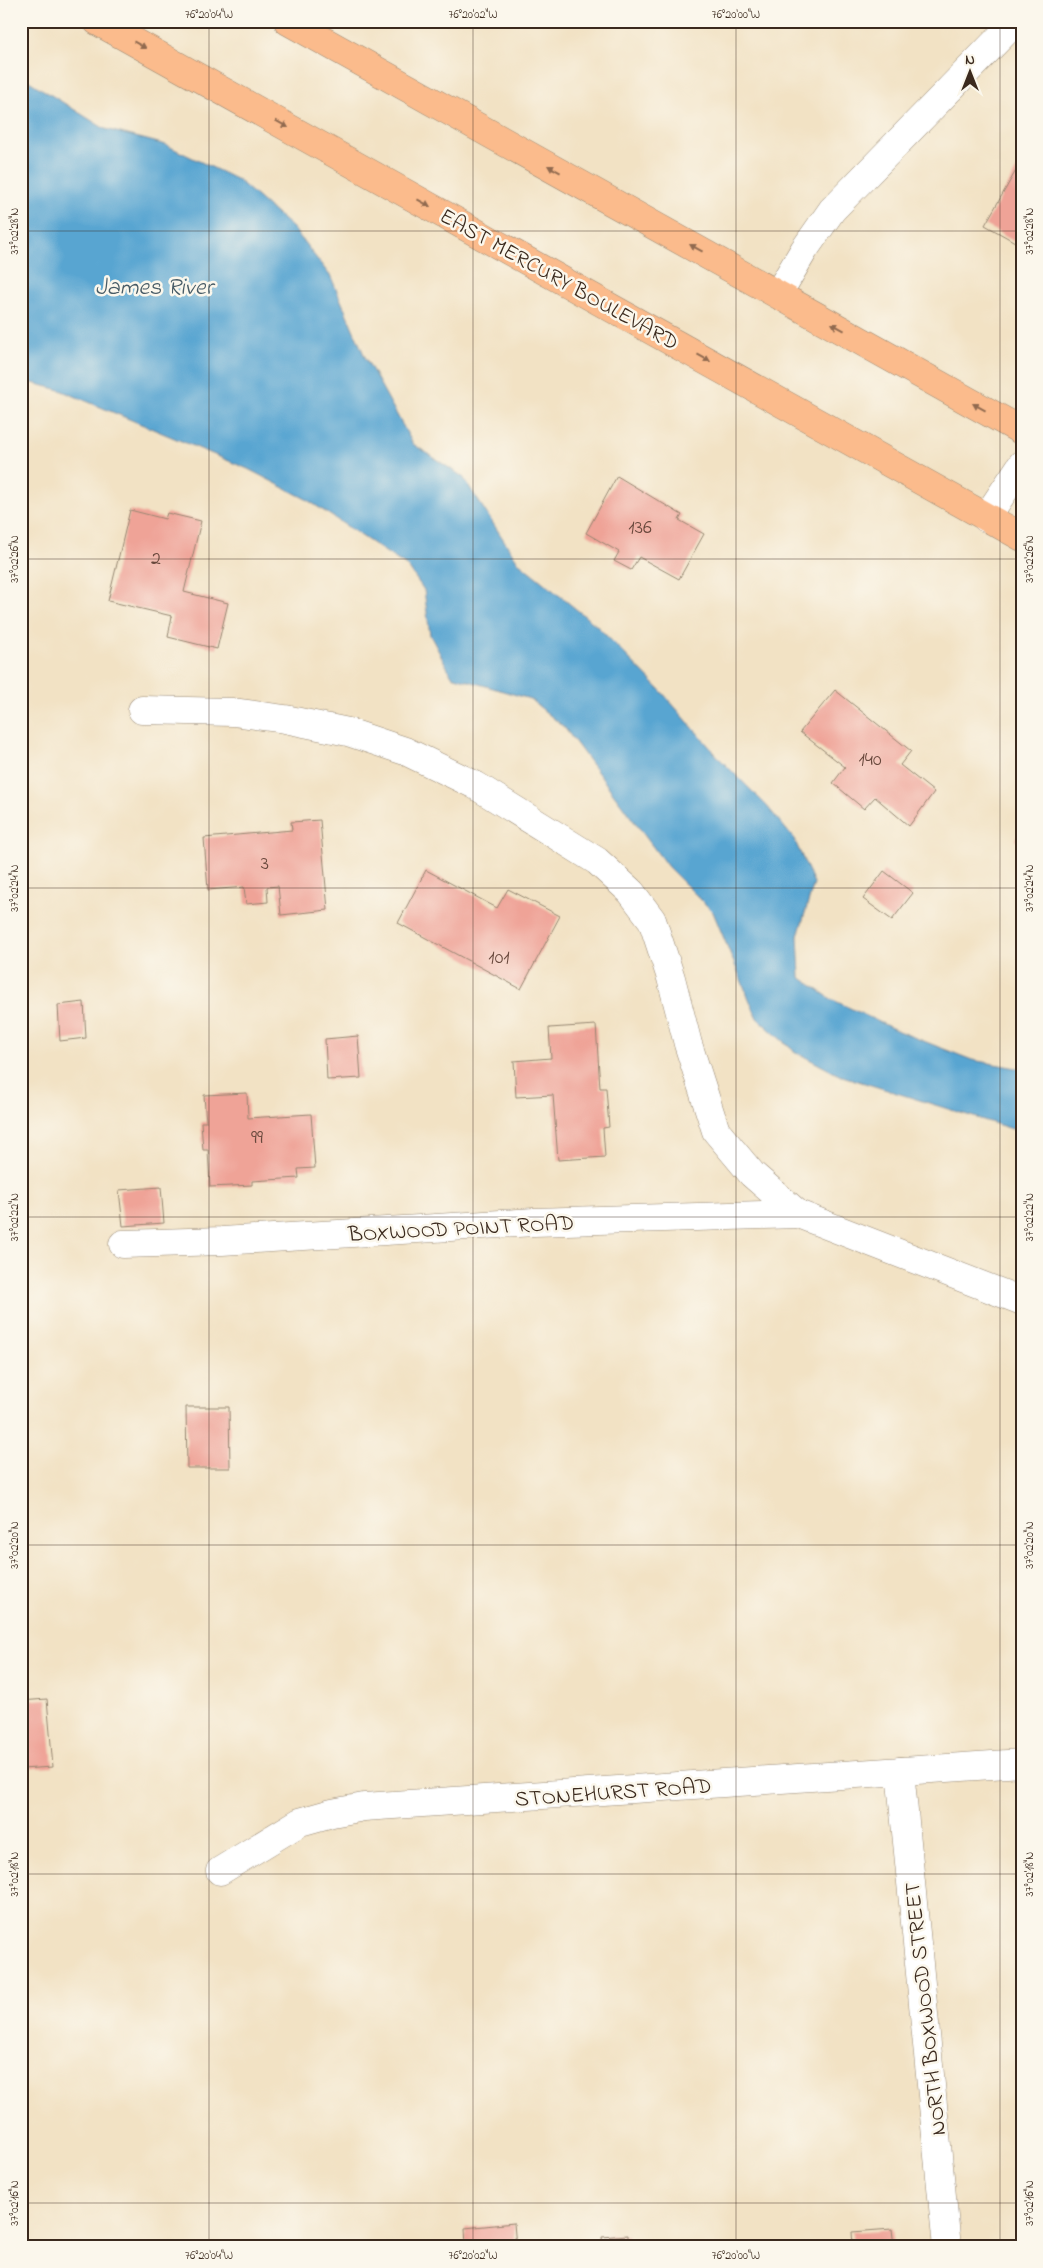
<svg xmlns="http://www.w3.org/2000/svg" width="1043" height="2268" font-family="'Indie Flower',sans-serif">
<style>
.water{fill:#58a5d1;stroke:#4a6878}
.building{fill:#efa397}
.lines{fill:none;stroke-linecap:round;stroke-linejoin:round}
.minor-casing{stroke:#968671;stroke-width:29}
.major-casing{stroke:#968671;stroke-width:29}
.minor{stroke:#fff;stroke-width:28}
.major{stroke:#fbbb8c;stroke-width:28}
.oneway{fill:#916b50}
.ticks{fill:none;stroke:#3b2a1e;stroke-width:1;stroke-opacity:0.45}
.labels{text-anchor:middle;stroke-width:5;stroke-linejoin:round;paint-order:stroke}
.number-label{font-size:20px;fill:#68483c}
.street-label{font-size:22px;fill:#3b2a1e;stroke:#fbf7ec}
.water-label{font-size:24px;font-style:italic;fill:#475b66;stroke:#fbf7ec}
.neatline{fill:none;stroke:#3b2a1e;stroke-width:2}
.ticks-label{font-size:12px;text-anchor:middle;fill:#3b2a1e}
</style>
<rect width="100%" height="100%" fill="#fbf7ec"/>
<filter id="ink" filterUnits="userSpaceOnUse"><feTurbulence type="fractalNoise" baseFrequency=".02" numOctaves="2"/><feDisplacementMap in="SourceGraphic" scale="10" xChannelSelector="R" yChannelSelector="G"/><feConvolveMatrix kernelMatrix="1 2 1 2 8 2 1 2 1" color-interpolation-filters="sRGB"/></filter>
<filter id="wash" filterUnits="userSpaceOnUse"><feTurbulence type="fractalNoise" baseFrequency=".0096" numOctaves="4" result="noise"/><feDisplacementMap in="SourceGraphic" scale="20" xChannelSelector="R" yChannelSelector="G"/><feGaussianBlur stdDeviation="1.12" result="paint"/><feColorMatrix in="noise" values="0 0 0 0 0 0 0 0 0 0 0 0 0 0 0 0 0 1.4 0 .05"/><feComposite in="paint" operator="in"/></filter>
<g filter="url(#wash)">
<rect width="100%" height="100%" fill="#f2e2c4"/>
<polygon class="water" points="21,76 105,129 166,145 238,180 293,228 331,277 365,357 413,444 463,477 518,562 597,626 661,691 720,759 766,805 794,839 814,883 798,936 800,977 831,999 898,1031 972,1060 1022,1069 1022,1132 839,1075 794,1051 757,1018 713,912 668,867 564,727 530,699 452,676 430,635 424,590 408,567 306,499 248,469 60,390 21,380"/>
<g id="blocks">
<g class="building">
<polygon points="1022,160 1022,246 985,225"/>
<polygon points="617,476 682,515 679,520 704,534 679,579 639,557 631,570 614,561 619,552 586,533"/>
<polygon points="130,510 165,519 167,513 201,521 184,592 228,603 217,649 168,637 172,616 108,601"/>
<polygon points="835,690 911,751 900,765 934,792 909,826 875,797 864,809 833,783 845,767 800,732"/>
<polygon points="320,820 328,910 281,915 278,886 267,887 268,902 246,904 244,887 208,890 204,838 292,830 291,822"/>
<polygon points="1022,827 1022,844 1015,840"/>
<polygon points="426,870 497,908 508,889 560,916 521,989 398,923"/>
<polygon points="884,871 913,893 892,920 863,899"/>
<polygon points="84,1002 86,1038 60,1041 58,1005"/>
<polygon points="596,1025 600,1088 606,1088 609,1127 603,1128 605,1157 558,1160 553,1095 516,1097 514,1061 551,1058 549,1028"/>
<polygon points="358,1036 361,1078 327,1080 325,1039"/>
<polygon points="247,1093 248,1118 311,1114 315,1168 298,1169 299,1178 252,1181 252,1185 210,1187 208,1150 203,1150 201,1122 206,1122 204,1095"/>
<polygon points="161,1187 164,1223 123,1226 119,1190"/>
<polygon points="21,1343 24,1343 25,1442 21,1442"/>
<polygon points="186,1407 229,1407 230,1468 187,1468"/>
<polygon points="47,1699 53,1767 21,1769 21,1701"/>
<polygon points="514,2223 516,2247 466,2247 465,2228"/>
<polygon points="892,2229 894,2247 853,2247 852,2232"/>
<polygon points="628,2235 628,2247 603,2247 602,2237"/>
</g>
</g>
</g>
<g filter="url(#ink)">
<use href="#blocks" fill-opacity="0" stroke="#968671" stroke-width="1"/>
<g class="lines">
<g class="minor-casing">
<g id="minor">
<polyline points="778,294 804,250 832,210 1016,21"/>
<polyline points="986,518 1022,464"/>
<polyline points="142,710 233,712 285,719 348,732 405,751 475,785 597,861 631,892 652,920 671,978 688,1044 716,1131 752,1174 798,1214 1022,1301"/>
<polyline points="123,1244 222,1241 534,1222 798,1214"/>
<polyline points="900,1771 947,2247"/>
<polyline points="220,1871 300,1822 332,1813 364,1807 1022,1763"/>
</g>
</g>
<g class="major-casing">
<g id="major">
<polyline points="97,21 1022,537"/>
<polyline points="288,21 1022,431"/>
</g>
</g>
<use href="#minor" class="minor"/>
<use href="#major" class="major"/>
</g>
<defs><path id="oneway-solid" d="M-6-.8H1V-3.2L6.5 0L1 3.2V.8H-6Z" transform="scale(1.25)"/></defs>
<g class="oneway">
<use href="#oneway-solid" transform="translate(140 45) rotate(29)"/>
<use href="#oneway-solid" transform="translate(282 124) rotate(29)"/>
<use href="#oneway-solid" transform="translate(554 169) rotate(-151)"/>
<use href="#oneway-solid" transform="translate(424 203) rotate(29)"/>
<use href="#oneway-solid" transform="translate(696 248) rotate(-151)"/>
<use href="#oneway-solid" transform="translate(838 327) rotate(-151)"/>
<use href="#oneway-solid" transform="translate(704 358) rotate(29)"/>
<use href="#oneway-solid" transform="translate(979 407) rotate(-151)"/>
</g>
</g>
<path class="ticks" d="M209,21V2247M473,21V2247M736,21V2247M1000,21V2247M21,231H1022M21,559H1022M21,888H1022M21,1217H1022M21,1545H1022M21,1874H1022M21,2203H1022"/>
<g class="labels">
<g class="number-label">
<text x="640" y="533">136</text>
<text x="156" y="564">2</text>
<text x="870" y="765">140</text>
<text x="265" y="869">3</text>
<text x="499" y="963">101</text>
<text x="257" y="1143">99</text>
</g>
<g class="street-label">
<text transform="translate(560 278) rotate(29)" y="8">EAST MERCURY BOULEVARD</text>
<text transform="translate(461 1227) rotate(-3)" y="8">BOXWOOD POINT ROAD</text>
<text transform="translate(613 1791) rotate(-4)" y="8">STONEHURST ROAD</text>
<text transform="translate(924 2009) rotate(-96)" y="8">NORTH BOXWOOD STREET</text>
</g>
<g class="water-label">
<text x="154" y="294">James River</text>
</g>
</g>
<rect width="1043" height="2268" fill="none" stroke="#fbf7ec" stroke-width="55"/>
<g transform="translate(970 72)" stroke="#fbf7ec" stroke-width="4" paint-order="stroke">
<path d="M0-4L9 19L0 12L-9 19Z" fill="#3b2a1e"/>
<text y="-8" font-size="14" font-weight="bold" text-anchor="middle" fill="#3b2a1e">N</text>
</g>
<rect x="28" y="28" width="988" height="2212" class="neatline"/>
<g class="ticks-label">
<text x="209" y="18">76°20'04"W</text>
<text x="473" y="18">76°20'02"W</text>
<text x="736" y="18">76°20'00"W</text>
<text transform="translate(14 231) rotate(-90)" y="4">37°02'28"N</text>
<text transform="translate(1029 231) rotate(-90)" y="4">37°02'28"N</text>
<text transform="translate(14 559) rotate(-90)" y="4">37°02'26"N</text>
<text transform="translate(1029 559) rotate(-90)" y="4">37°02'26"N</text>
<text transform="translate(14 888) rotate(-90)" y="4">37°02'24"N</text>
<text transform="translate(1029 888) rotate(-90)" y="4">37°02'24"N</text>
<text transform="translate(14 1217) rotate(-90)" y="4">37°02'22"N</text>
<text transform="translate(1029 1217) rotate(-90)" y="4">37°02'22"N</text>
<text transform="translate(14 1545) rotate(-90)" y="4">37°02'20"N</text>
<text transform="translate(1029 1545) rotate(-90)" y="4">37°02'20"N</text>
<text transform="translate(14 1874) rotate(-90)" y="4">37°02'18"N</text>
<text transform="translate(1029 1874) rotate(-90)" y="4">37°02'18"N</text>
<text transform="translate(14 2203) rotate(-90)" y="4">37°02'16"N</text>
<text transform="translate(1029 2203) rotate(-90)" y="4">37°02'16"N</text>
<text x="209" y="2259">76°20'04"W</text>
<text x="473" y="2259">76°20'02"W</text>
<text x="736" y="2259">76°20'00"W</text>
</g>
</svg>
